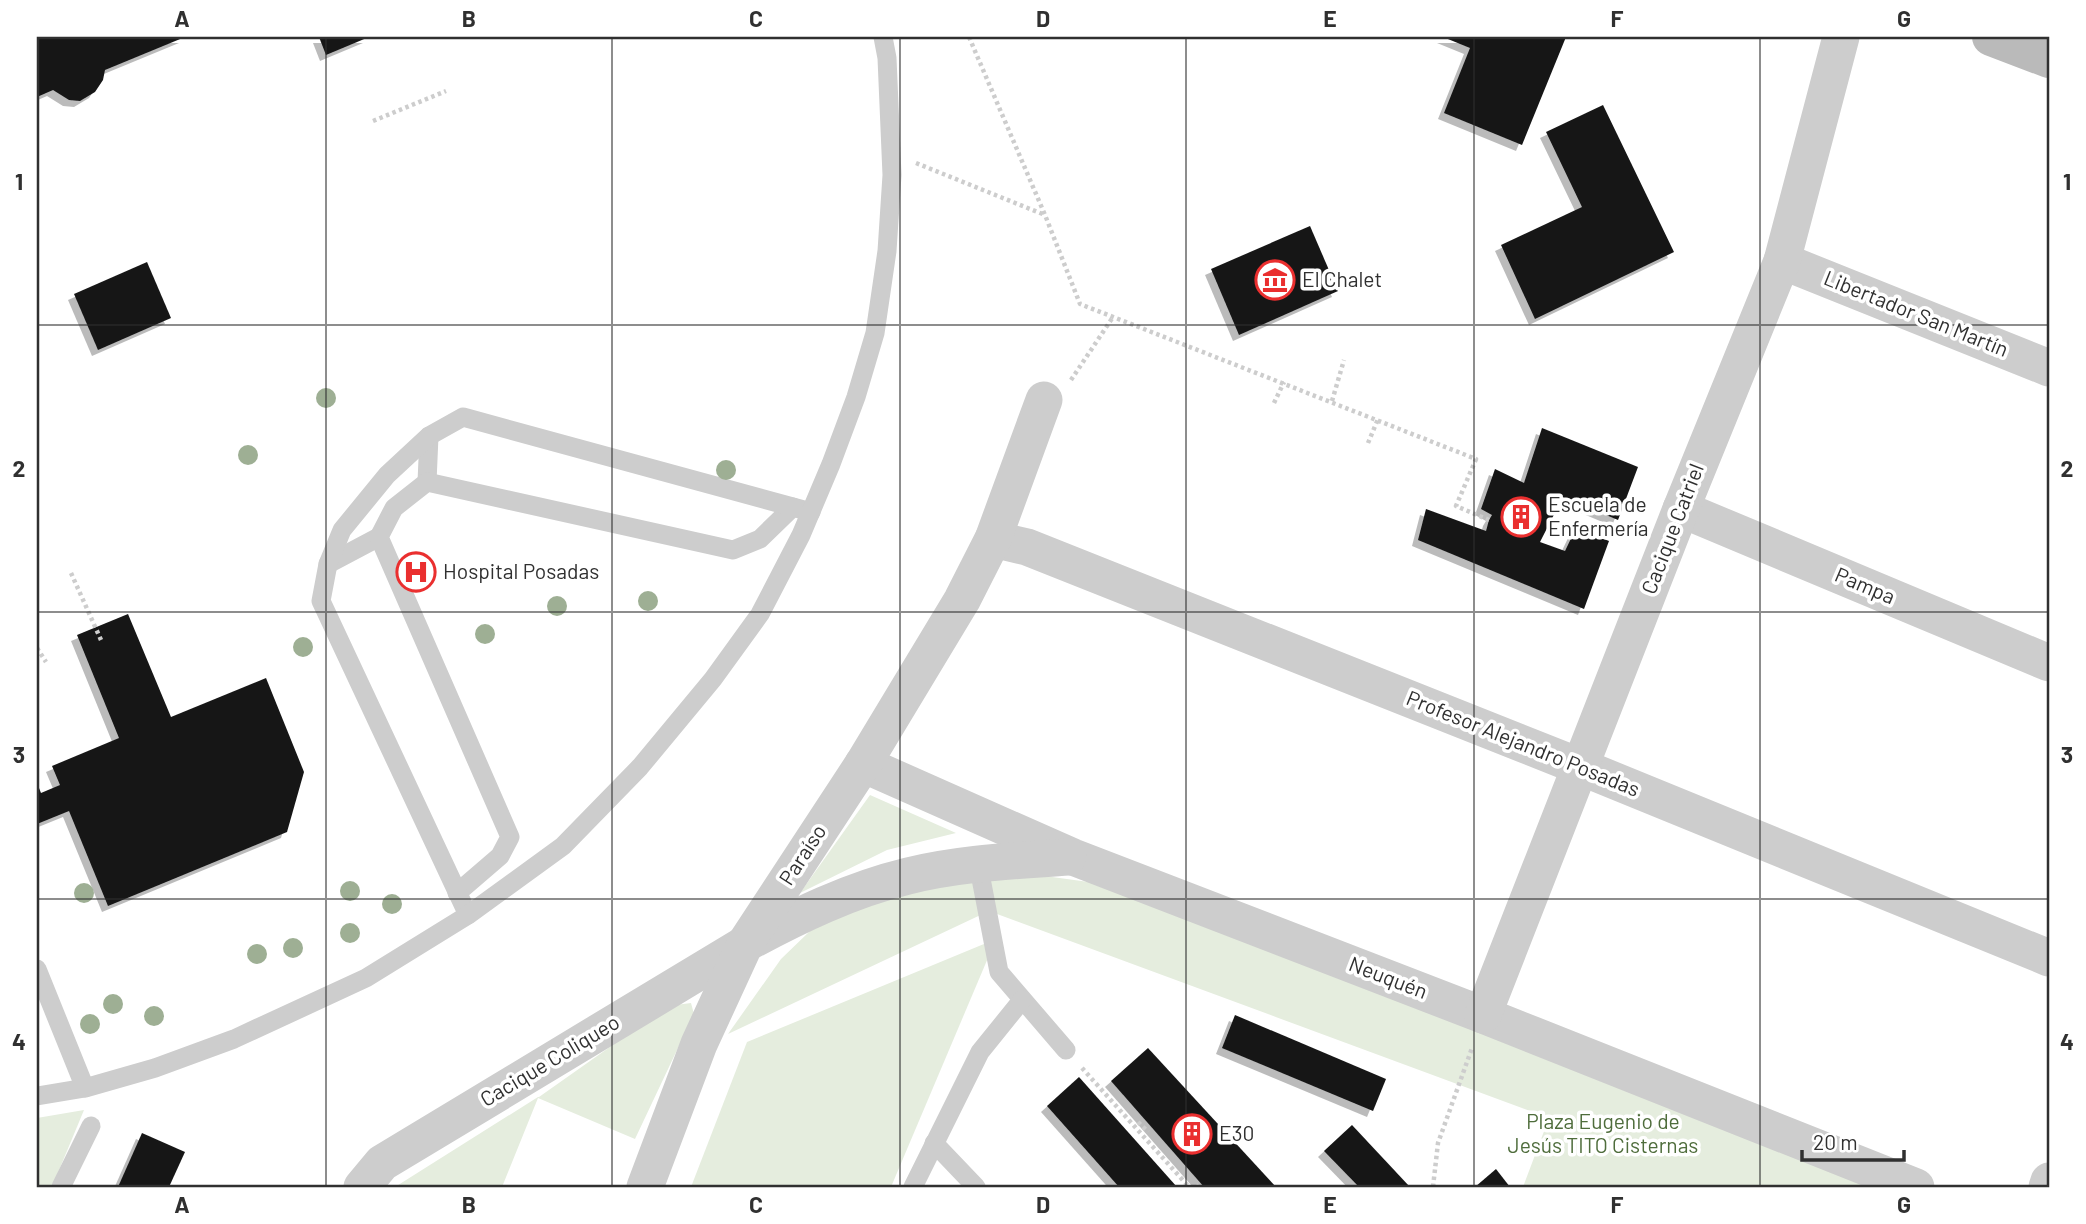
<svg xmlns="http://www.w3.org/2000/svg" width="2086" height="1224" font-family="Barlow,sans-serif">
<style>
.green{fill:#e5edde}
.building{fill:#171717;filter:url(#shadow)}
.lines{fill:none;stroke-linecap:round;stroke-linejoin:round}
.path{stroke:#cdcdcd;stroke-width:4.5;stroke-dasharray:3.5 3.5;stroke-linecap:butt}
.service{stroke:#cdcdcd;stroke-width:19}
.minor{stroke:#cdcdcd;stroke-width:37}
.secondary{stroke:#bababa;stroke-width:38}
.tree{fill:#9eaf94}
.grid{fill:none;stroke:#303030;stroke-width:2;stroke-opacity:0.55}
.labels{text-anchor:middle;stroke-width:7;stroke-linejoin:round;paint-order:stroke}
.poi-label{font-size:21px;fill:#303030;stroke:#fff;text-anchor:start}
.street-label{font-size:21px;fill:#303030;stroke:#fff}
.park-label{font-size:21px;fill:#4f6d3c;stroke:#fff}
.neatline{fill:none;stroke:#303030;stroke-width:2.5}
.grid-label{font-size:23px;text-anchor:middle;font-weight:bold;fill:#303030}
</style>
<defs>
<filter id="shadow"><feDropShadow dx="-6" dy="6" stdDeviation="0" flood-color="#0004"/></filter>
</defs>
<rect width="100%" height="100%" fill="#fff"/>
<g class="green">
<polygon points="870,795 956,833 887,850 800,893"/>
<polygon points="1023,873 1096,883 1896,1187 1523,1187 1549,1118 989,911 728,1034 781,959 810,931 889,893"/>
<polygon points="996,939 891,1187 691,1187 747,1042"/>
<polygon points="691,1003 694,1014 635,1139 538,1098 502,1187 395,1187 538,1097 539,1097 668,1006"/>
<polygon points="84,1110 52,1187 37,1187 37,1118"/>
</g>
<g class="building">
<polygon points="37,37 185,37 105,70 103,80 95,92 80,101 69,100 53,90 37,97"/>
<polygon points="319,37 369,37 326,55"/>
<polygon points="1443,37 1566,37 1522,145 1444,113 1470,48"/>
<polygon points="1603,105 1674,252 1535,319 1501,245 1582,207 1546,132"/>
<polygon points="1310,226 1338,291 1239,335 1211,269"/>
<polygon points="147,262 171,318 98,350 74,294"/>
<polygon points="1542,428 1638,467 1618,520 1563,497 1540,542 1565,551 1576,528 1609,541 1584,609 1418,540 1426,509 1486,531 1489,520 1492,515 1481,509 1495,469 1524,483"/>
<polygon points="128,614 171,717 266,678 304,772 287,832 108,906 69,811 37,824 37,783 41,793 60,785 52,766 119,738 77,635"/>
<polygon points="1235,1015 1386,1079 1373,1111 1222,1048"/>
<polygon points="1148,1048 1276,1187 1204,1187 1111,1081"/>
<polygon points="1079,1077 1177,1187 1119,1187 1047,1106"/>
<polygon points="1352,1125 1410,1187 1359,1187 1324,1151"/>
<polygon points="142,1133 185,1152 169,1187 118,1187"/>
<polygon points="1496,1169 1510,1187 1475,1187"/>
</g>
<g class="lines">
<g class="path">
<polyline points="969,37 1045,215 1080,304 1476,459 1456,506 1489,520"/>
<polyline points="373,121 446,91"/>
<polyline points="916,163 1045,215"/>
<polyline points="1071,380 1113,317"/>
<polyline points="1332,401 1344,360"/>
<polyline points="1274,403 1284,382"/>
<polyline points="1368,443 1378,419"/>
<polyline points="71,573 101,640"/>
<polyline points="37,648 46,662"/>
<polyline points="1082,1068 1189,1187"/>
<polyline points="1138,1122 1148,1132"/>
<polyline points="1196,1185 1198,1187"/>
<polyline points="1433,1187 1438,1143 1472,1048"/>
</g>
<g class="service">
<polyline points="427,482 429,436"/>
<polyline points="328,564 379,537"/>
<polyline points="978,863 999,972 1066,1050"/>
<polyline points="457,893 500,856 510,837 379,537 394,508 427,482 733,550 760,539 793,507"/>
<polyline points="468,915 321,601 328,564 342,530 387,475 429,436 463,417 811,512"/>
<polyline points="37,969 85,1088"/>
<polyline points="37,1096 85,1088 155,1068 234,1039 366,978 468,915 563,846 640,767 713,679 760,614 801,535 831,464 856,397 875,333 887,251 892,175 887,58 883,37"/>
<polyline points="934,1143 976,1187"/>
<polyline points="61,1187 91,1126"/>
<polyline points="913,1187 980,1052 1022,1000"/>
</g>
<g class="minor">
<polyline points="1782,261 2049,368"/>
<polyline points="1681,509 2049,663"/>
<polyline points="993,539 1027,547 1581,767 2049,958"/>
<polyline points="863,764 1073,857 1483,1015 1916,1187"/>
<polyline points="1483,1015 1681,509 1782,261 1841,37"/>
<path d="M362,1187L382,1163L745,944C797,916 850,890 908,876C960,863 1014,861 1068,857"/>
<polyline points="645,1187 699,1044 745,944 863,764 962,600 993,539 1044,400"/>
<polyline points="2047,1187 2049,1181"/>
</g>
<polyline class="secondary" points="1991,37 2049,59"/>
</g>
<g class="tree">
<circle cx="326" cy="398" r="10"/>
<circle cx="248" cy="455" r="10"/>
<circle cx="726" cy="470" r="10"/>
<circle cx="648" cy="601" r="10"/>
<circle cx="557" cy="606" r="10"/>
<circle cx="485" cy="634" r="10"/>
<circle cx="303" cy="647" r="10"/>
<circle cx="350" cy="891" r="10"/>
<circle cx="84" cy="893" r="10"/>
<circle cx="392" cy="904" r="10"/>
<circle cx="350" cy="933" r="10"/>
<circle cx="293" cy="948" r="10"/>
<circle cx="257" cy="954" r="10"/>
<circle cx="113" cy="1004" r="10"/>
<circle cx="154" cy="1016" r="10"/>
<circle cx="90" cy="1024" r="10"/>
</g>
<path class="grid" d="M326,37V1187M612,37V1187M900,37V1187M1186,37V1187M1474,37V1187M1760,37V1187M37,325H2049M37,612H2049M37,899H2049"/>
<defs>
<g id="museum-ring" transform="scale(2.0125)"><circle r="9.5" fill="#fff" stroke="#ea2f2f" stroke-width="1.5"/><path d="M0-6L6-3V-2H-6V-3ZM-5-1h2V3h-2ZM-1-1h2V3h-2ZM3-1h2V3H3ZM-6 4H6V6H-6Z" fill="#ea2f2f"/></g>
<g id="building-ring" transform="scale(2.0125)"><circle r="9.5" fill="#fff" stroke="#ea2f2f" stroke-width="1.5"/><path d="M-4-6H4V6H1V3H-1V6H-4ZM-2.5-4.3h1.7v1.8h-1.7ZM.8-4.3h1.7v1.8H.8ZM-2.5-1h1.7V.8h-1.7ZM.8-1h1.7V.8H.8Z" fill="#ea2f2f"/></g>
<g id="hospital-ring" transform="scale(2.0125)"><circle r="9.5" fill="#fff" stroke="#ea2f2f" stroke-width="1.5"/><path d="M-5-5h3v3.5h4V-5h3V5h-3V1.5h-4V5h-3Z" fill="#ea2f2f"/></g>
</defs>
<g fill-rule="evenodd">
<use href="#museum-ring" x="1275" y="280"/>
<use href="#building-ring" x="1521" y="517"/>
<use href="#hospital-ring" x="416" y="572"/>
<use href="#building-ring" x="1192" y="1134"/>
</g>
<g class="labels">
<g class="poi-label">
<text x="1302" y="287">El Chalet</text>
<text x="1548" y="512">Escuela de<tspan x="1548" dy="24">Enfermería</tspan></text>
<text x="443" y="579">Hospital Posadas</text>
<text x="1219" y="1141">E30</text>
</g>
<g class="street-label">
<text transform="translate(1916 314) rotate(22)" y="7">Libertador San Martín</text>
<text transform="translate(1673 529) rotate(-69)" y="7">Cacique Catriel</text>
<text transform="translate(1865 586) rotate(23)" y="7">Pampa</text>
<text transform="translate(1523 744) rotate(22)" y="7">Profesor Alejandro Posadas</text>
<text transform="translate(803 855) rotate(-57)" y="7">Paraíso</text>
<text transform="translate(1388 978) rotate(21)" y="7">Neuquén</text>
<text transform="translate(550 1061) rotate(-31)" y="7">Cacique Coliqueo</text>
</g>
<g class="park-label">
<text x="1603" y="1129">Plaza Eugenio de<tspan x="1603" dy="24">Jesús TITO Cisternas</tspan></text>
</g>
</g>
<rect width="2086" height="1224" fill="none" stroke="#ffffff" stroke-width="77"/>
<path d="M1802 1150v10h102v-10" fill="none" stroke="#303030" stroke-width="3.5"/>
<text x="1813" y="1150" font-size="21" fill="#303030" stroke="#ffffff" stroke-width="5" paint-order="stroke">20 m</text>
<rect x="38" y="38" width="2010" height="1148" class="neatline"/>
<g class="grid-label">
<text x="182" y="27">A</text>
<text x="469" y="27">B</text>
<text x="756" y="27">C</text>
<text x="1043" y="27">D</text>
<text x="1330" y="27">E</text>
<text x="1617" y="27">F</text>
<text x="1904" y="27">G</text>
<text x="19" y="190">1</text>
<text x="2067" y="190">1</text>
<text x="19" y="477">2</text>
<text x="2067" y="477">2</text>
<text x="19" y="763">3</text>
<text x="2067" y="763">3</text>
<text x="19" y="1050">4</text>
<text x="2067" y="1050">4</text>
<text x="182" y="1213">A</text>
<text x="469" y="1213">B</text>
<text x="756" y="1213">C</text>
<text x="1043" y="1213">D</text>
<text x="1330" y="1213">E</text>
<text x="1617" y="1213">F</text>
<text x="1904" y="1213">G</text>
</g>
</svg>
